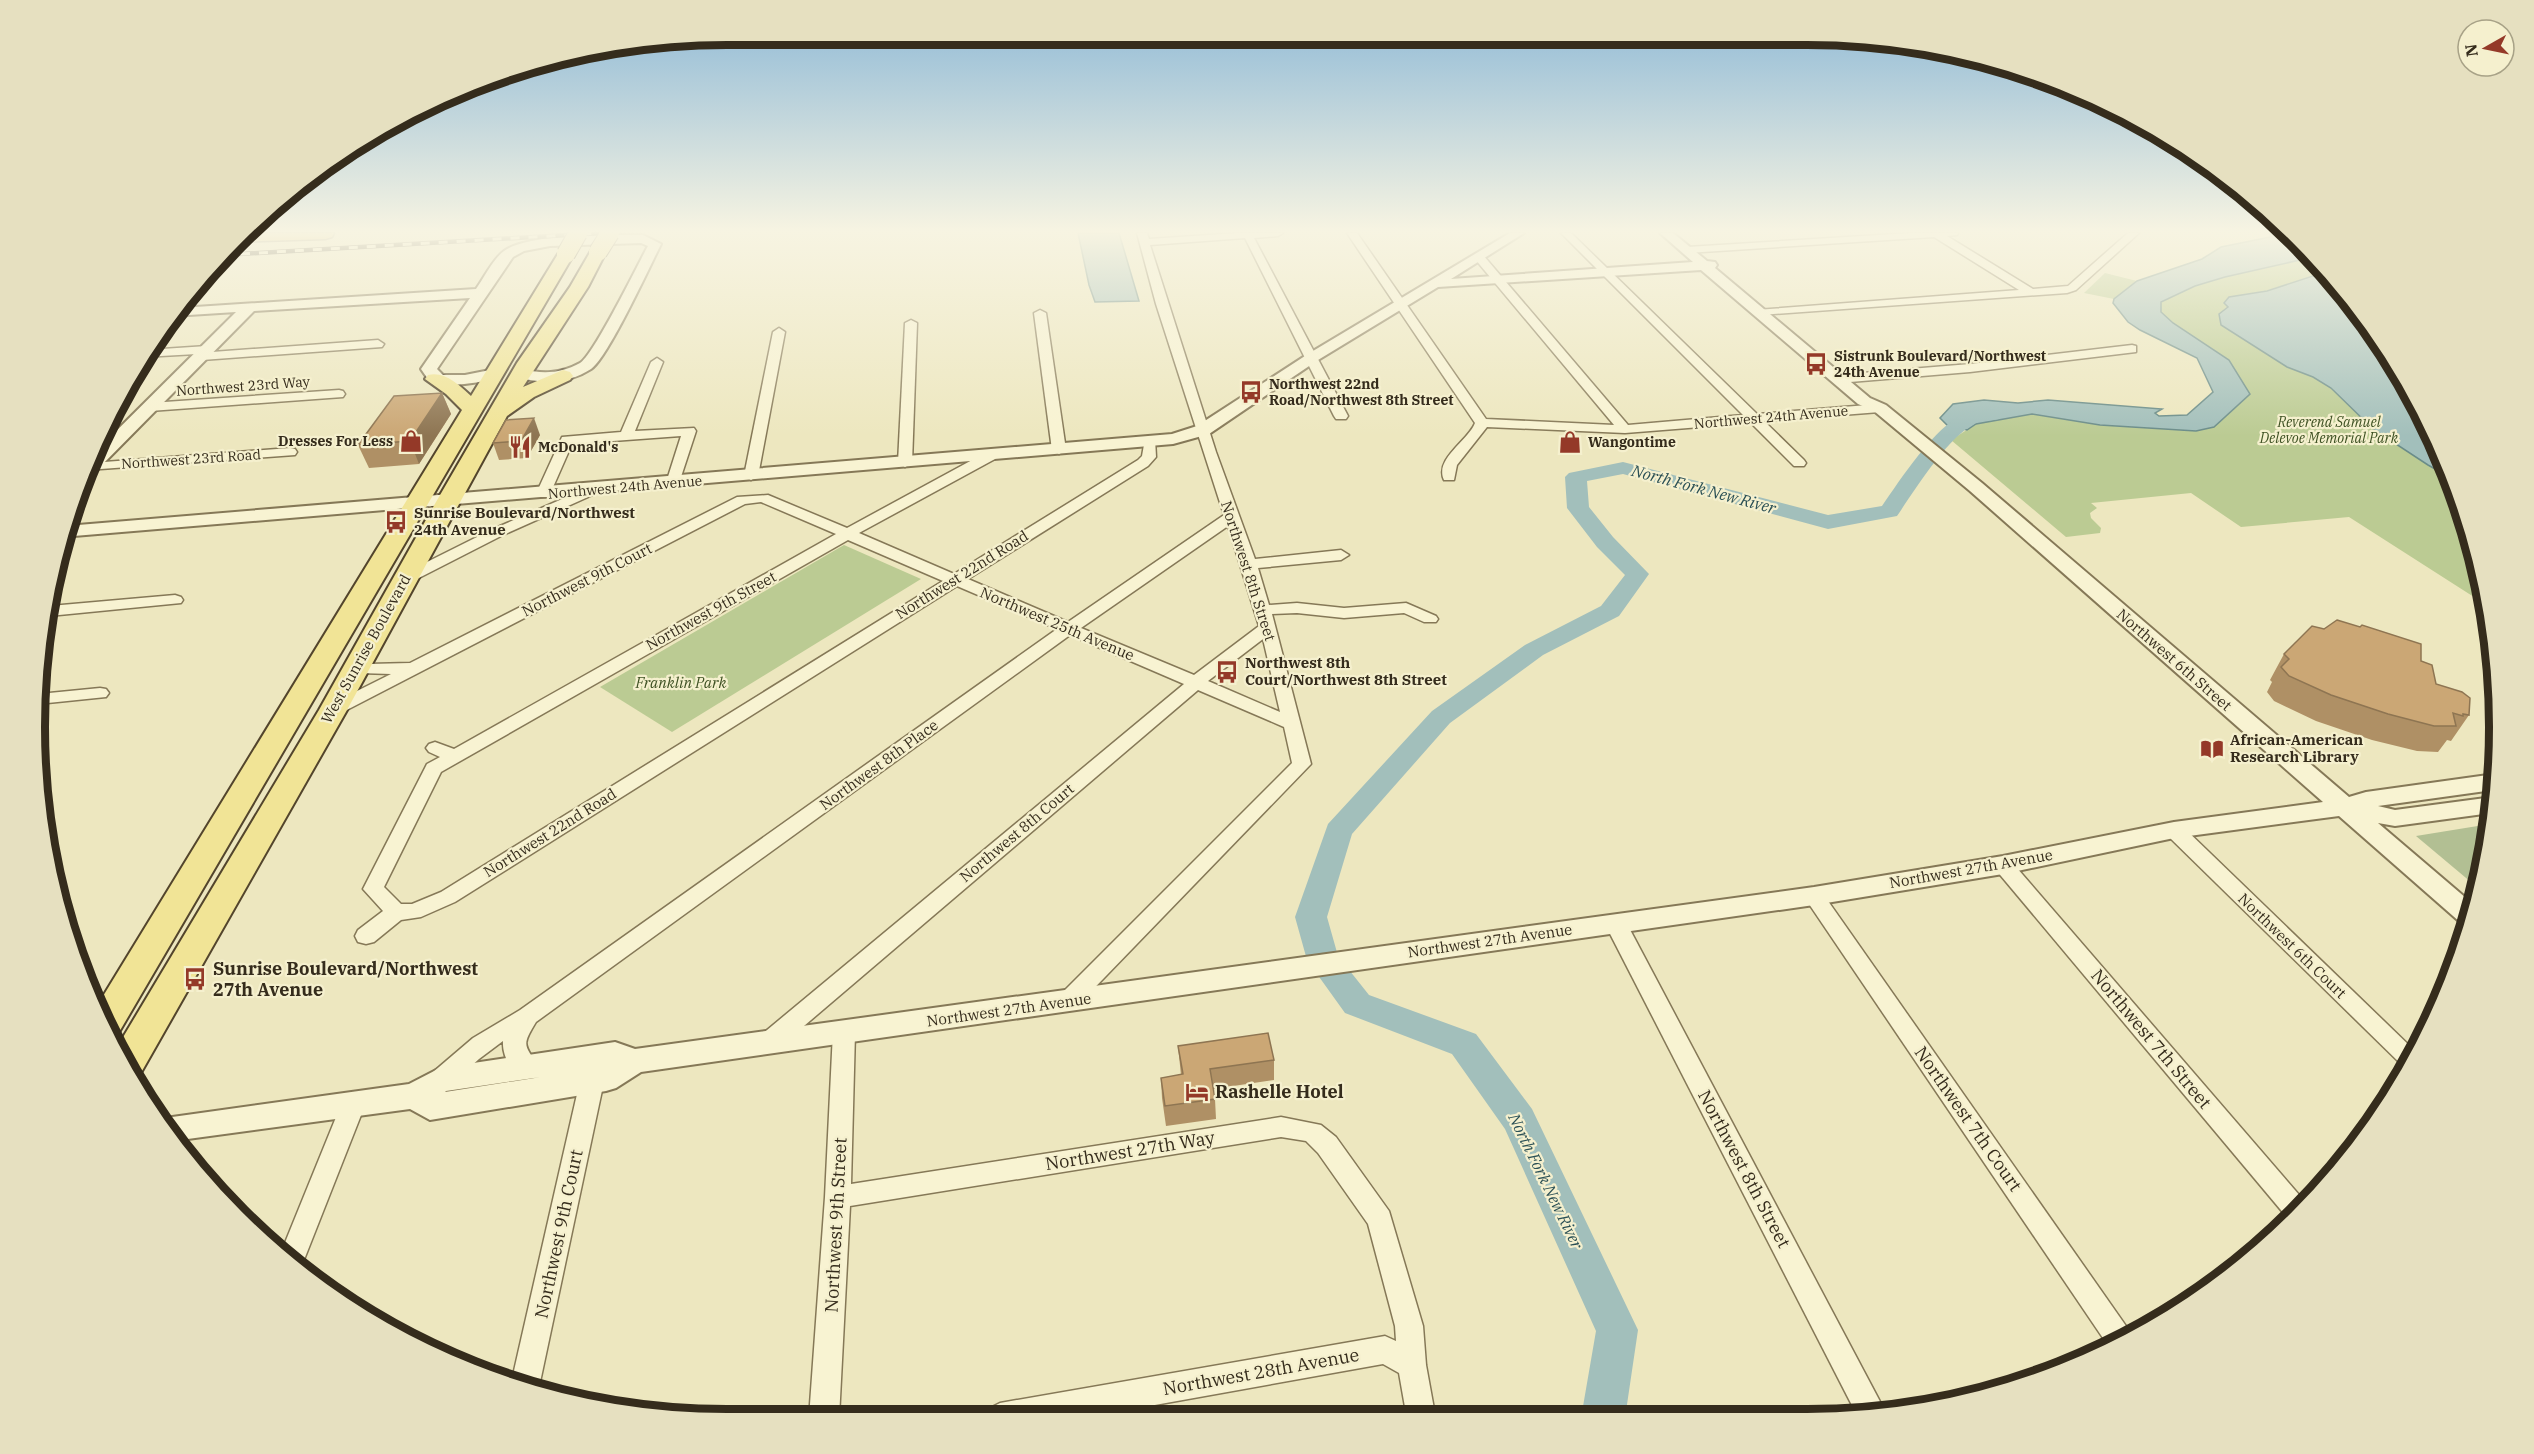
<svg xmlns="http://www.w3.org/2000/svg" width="2534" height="1454" font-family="'IBM Plex Serif',serif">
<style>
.green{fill:#bbcb93}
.cemetery{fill:#b2bf93}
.water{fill:#a2bfbb;stroke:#6a8c89;stroke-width:1.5}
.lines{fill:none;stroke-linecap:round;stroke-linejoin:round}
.river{fill:#a2bfbb;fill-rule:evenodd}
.minor-casing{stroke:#857857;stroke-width:3}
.tertiary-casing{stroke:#857857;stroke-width:4}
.primary-casing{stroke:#53452c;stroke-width:4}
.motorway-casing{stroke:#53452c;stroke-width:3}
.minor{fill:#f8f3d2;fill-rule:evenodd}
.tertiary{fill:#f8f3d2;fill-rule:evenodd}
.primary{fill:#f1e496;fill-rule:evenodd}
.motorway{fill:#ddb74f;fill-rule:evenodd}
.rail-casing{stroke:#352c1c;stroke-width:4.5}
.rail{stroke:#f5f0ce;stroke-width:3;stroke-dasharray:9;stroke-linecap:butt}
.primary-bridge-casing{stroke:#53452c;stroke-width:20;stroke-linecap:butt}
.primary-bridge{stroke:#f1e496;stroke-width:18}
.wall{fill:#af9065}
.shaded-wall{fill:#8e7552}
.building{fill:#cba775;stroke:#8e7552;stroke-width:1.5}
.labels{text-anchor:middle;stroke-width:4.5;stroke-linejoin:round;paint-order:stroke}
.far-poi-label{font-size:14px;font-weight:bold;fill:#352c1c;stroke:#f5f0ce;text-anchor:start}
.far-street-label{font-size:14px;fill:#352c1c;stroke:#f5f0ce}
.far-park-label{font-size:14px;font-style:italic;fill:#3e5123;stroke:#f5f0ce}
.poi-label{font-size:15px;font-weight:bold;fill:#352c1c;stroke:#f5f0ce;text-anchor:start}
.street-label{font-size:15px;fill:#352c1c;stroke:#f5f0ce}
.park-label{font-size:15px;font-style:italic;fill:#3e5123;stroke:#f5f0ce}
.water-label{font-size:16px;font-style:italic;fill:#2b5055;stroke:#f5f0ce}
.near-poi-label{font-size:18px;font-weight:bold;fill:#352c1c;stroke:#f5f0ce;text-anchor:start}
.near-street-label{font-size:18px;fill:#352c1c;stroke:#f5f0ce}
.rim{fill:none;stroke:#352c1c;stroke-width:8}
</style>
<rect width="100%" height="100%" fill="#ede7bf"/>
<g class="green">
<polygon points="2313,257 2383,342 2447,462 2486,592 2488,606 2349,517 2241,527 2191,493 2091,503 2097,508 2090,513 2091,518 2101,528 2100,533 2066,537 1951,440 1976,424 2032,414 2100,425 2196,431 2214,427 2229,360 2173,323 2161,312 2161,302 2195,286 2225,277"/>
<polygon points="2105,273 2137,281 2114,299 2084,293"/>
<polygon points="844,545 921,579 672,732 600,687"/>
</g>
<polygon class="cemetery" points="2490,824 2486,862 2478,888 2416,836"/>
<g class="water">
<polygon points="1078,233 1119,233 1139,301 1095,302 1089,285"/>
<polygon points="2268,233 2291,233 2313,257 2225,277 2195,286 2161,302 2161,312 2173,323 2229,360 2250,394 2214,427 2196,431 2100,425 2032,414 1976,424 1967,430 1947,425 1940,418 1953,404 1984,400 2018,403 2048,400 2162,409 2155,413 2159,416 2187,415 2213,392 2197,358 2140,330 2128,322 2113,303 2114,299 2137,281 2202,259 2221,247 2270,237 2271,235"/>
<polygon points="2325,272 2383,342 2447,462 2451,478 2428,465 2373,429 2331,388 2313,377 2287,367 2221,325 2219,314 2228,307 2224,303 2229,297 2267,291"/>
</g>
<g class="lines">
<path class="river" d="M1992,409L1999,411L2002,415L1999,419C1992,421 1982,420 1976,423C1948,436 1915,490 1897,516L1828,529L1623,474L1587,481L1589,507L1613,537L1649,574L1619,616L1543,655L1450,723L1352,834L1327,917L1338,956L1369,995L1476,1034L1532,1109L1638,1330L1625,1418H1581L1596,1331L1505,1129L1452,1054L1345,1013L1307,960L1295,917L1328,824L1432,711L1525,645L1601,606L1625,575L1597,547L1567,508L1565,477L1569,473L1623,462L1828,515L1882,506C1900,480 1935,426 1964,414C1973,410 1983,410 1992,409Z"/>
<g class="minor-casing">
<g id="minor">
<path d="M1137,233H1147L1149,239L1238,233H1283L1278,236L1254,238L1348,416L1346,419H1336L1334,416L1245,238L1150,245L1216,452L1255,559L1341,550L1349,555L1341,560L1258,568L1269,605L1297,603L1344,608L1406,603L1436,616L1438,619L1436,622H1424L1404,613L1344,618L1297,613L1272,614L1311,764L1075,1008L1067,1011L1059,1008L1056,1002L1059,996L1292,763L1284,727L1198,690L777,1049L769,1051L761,1049L757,1042L761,1035L1184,684L1070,635L536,1022C520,1048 526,1044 538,1067L534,1074C515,1080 502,1059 503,1041L479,1059L448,1087L440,1090L432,1087L428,1080L432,1073L473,1038L520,1010L1057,629L957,586L455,902L421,917L401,920L374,942L366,944L358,942L355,936L358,930L383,911L363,889L425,768L427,764L440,757L429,752L426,748L429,744L435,742L454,749L836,534L761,502L745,504L339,714H327L324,710L327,706L391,674L359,673L350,664L352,660L358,659L369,664L410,663L737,497L768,495L847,528L985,453H995L997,456L995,459L859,533L954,574L1138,460L1142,456L1145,439H1155L1156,457L1148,466L968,579L1068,622L1224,515L1156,304ZM1228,526L1259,626L1194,675L1081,628ZM848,540L943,581L441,892L412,904H401L384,887L441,772ZM1263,639L1280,712L1208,681Z"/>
<path d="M1347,233H1357L1486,419L1614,425L1475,259L1474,257L1479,254L1483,255L1628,425L1743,415L1561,233H1571L1757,414L1880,404L1886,408L1880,412L1764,421L1804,460L1806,463L1804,466H1794L1751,423L1625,433L1487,427L1457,465L1454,480H1444C1434,459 1468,441 1475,423Z"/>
<polygon points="1911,233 1958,233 1957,235 1947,236 2033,289 2068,286 2128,233 2139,233 2076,290 2067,293 1760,315 1756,314 1756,310 2019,290 1934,237 1687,253 1682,250 1687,247"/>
<polygon points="1040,310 1046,313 1066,450 1059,454 1052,450 1034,313"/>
<polygon points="911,320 917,323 912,463 905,467 898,463 905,323"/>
<polygon points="779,328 785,332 758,476 751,480 744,476 773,332"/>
<polygon points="378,340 384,344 382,347 202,360 198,359 197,354 143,357 147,350 207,346 211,347 212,352"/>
<polygon points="2132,345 2136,346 2136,352 1970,372 1838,383 1832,379 1838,375 1970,364"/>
<polygon points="657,358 663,362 635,431 694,428 696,431 678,486 673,487 666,483 681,436 572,444 550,494 548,497 538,497 536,494 562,437 621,432 651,362"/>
<polygon points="339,390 343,391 345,394 343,397 150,411 144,407 150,403"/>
<polygon points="290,448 295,449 297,452 295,455 87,470 91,463"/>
<polygon points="592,486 597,487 599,490 597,493 501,536 413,581 401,581 399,578 401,575 491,530"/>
<polygon points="175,595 181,597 183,600 181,603 49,616 50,606"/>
<polygon points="100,688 106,689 109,693 106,697 38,704 39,694"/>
<polygon points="2174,823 2181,825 2415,1051 2406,1069 2167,835 2164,830 2167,825"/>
<polygon points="2003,858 2010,860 2307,1204 2290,1221 1996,870 1993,865 1996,860"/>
<polygon points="1814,889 1821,891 2133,1336 2109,1347 1807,901 1804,896 1807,891"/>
<polygon points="1616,916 1623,918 1627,924 1885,1411 1858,1417 1605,924 1609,918"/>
<polygon points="844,1023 852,1026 855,1032 851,1184 1281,1117 1321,1125 1336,1137 1389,1211 1423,1326 1426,1365 1434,1409 1431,1418 1400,1418 1405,1407 1399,1373 1383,1364 1138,1408 1140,1418 1110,1418 1110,1413 1081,1418 985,1418 990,1408 1000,1403 1385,1336 1396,1341 1395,1326 1368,1224 1318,1153 1306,1141 1281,1137 850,1206 839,1418 809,1418 825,1197 833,1032 836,1026"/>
<polygon points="592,1071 600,1074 604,1081 539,1387 538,1389 511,1384 580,1081 584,1074"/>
<polygon points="353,1095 362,1098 365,1105 300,1270 280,1255 341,1105 344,1098"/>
</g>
</g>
<g class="tertiary-casing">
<g id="tertiary">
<path d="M1510,233H1524L1451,279L1693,262L1660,233H1673L1707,261L1715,262L1717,265L1715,268L1870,398L1886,405L1982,483L2349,797L2366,792L2495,774L2493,790L2378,806L2395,810L2493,797L2491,813L2395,826L2378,823L2473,904L2467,925L2461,923L2339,816L2174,838L2003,874L1814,905L641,1072L616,1088L606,1091L430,1120L410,1109L173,1141L158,1119L409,1084L440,1068L615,1042L635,1049L1814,887L2003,856L2174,822L2323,802L1970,491L1874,411L1858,404L1701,270L1438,287L1318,360L1209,434L1173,444L62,537L66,526L1172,434L1197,426L1308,354ZM541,1077L445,1092L446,1091Z"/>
<path d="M643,235L661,244C650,266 607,359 591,369C568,384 542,384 516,377L513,374L521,369C542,374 560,374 580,363C594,355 637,266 648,246L641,243L550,246L524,251L513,257L437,369L443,375H465L495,369L503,374L500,377C477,383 453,388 430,382L421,369L470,298L254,311L93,474L86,475L93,454L236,312L173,316L180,308L476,289C484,278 493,259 504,251C528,233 612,235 643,235Z"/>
</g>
</g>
<g class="primary-casing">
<g id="primary">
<polygon points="598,247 606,252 588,287 523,387 563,370 570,372 573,376 570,380 534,397 507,416 347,710 138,1078 132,1080 116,1049 319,710 436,502 517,363 570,287 592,249"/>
<path d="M566,249L574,254L118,1034L111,1036L97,1006L462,410L446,394L425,379L428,375C445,371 459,385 471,396L558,254Z"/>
</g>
</g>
<g class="motorway-casing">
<polygon id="motorway" points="243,233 334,233 332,237 325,239 234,242"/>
</g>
<use href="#minor" class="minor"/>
<use href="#tertiary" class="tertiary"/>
<use href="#primary" class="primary"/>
<use href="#motorway" class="motorway"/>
<g class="rail-casing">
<polyline id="rail" points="223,255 602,233"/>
</g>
<use href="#rail" class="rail"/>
<g class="primary-bridge-casing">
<g id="primary-bridge">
<polyline points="598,252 610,233"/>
<polyline points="566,254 578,233"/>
</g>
</g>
<use href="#primary-bridge" class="primary-bridge"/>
</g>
<g class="wall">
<polygon points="442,393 451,414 419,464 369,468 358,445"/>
<polygon points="540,435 527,458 499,460 493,443"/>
<polygon points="2284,654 2421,661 2436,684 2469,715 2451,741 2447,740 2438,752 2417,751 2372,740 2316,721 2274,701 2267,692 2272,682 2270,680"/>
<polygon points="1178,1046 1274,1060 1274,1080 1213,1089 1215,1099 1216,1119 1166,1126 1162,1098 1161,1078 1181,1075"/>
</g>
<g class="shaded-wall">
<polygon points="442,393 451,414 419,464 410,441"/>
<polygon points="534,418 540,435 527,458 521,441"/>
</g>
<g class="building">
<polygon points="442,393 410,441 358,445 394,396"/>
<polygon points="534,418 521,441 493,443 506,420"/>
<polygon points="2337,620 2360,627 2362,625 2421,644 2421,661 2432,665 2436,684 2462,692 2470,698 2469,715 2463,714 2463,716 2453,713 2456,726 2434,726 2388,714 2331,695 2289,676 2281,667 2289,659 2284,654 2312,626 2324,629"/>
<polygon points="1268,1033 1274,1060 1210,1069 1215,1099 1165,1106 1161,1078 1183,1074 1178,1046"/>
</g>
<linearGradient id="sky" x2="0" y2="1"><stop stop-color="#8cb8d6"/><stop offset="0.53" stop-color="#f7f4e2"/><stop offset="1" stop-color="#f7f4e2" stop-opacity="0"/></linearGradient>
<rect width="2534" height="436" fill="url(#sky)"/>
<defs>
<g id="bus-bare" transform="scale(1.8)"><path d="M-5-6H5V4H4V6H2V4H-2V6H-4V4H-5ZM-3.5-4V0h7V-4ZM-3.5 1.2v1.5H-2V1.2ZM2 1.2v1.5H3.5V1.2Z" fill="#943928" stroke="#f5f0ce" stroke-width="2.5" paint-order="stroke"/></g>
<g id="shop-bare" transform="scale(1.8)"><path d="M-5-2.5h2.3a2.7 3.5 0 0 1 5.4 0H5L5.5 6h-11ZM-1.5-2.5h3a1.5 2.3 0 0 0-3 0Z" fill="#943928" stroke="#f5f0ce" stroke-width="2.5" paint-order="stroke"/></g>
<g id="restaurant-bare" transform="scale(1.8)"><path d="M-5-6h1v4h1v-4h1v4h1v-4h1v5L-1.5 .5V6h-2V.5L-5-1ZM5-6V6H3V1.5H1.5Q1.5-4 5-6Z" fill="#943928" stroke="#f5f0ce" stroke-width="2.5" paint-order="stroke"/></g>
<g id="library-bare" transform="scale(1.8)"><path d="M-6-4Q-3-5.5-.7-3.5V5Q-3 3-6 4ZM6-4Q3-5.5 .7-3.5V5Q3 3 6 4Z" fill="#943928" stroke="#f5f0ce" stroke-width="2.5" paint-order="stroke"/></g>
<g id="hotel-bare" transform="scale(1.8)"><path d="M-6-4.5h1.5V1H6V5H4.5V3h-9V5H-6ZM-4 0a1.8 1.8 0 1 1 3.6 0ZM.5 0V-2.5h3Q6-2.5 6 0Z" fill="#943928" stroke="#f5f0ce" stroke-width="2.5" paint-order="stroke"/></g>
</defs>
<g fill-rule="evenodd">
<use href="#bus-bare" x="1816" y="364"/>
<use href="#bus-bare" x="1251" y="392"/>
<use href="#shop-bare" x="411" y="441"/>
<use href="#shop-bare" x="1570" y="442"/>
<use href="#restaurant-bare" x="520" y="447"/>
<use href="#bus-bare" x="396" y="522"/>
<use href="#bus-bare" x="1227" y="672"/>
<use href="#library-bare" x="2212" y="749"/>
<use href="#bus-bare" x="195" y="979"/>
<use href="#hotel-bare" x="1197" y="1092"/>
</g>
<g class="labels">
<g class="far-poi-label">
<text x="1834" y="361">Sistrunk Boulevard/Northwest<tspan x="1834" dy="16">24th Avenue</tspan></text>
<text x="1269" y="389">Northwest 22nd<tspan x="1269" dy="16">Road/Northwest 8th Street</tspan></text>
<text x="393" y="446" text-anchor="end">Dresses For Less</text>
<text x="1588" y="447">Wangontime</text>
<text x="538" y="452">McDonald's</text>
</g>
<g class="far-street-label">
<text transform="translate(243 386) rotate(-4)" y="5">Northwest 23rd Way</text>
<text transform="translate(1771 417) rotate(-5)" y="5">Northwest 24th Avenue</text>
<text transform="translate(191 459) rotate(-4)" y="5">Northwest 23rd Road</text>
<text transform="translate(625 487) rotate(-5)" y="5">Northwest 24th Avenue</text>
</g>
<g class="far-park-label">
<text x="2329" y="427">Reverend Samuel<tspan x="2329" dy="16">Delevoe Memorial Park</tspan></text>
</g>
<g class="poi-label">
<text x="414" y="518">Sunrise Boulevard/Northwest<tspan x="414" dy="17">24th Avenue</tspan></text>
<text x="1245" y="668">Northwest 8th<tspan x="1245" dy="17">Court/Northwest 8th Street</tspan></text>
<text x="2230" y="745">African-American<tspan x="2230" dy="17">Research Library</tspan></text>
</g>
<g class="street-label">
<text transform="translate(1248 571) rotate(72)" y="5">Northwest 8th Street</text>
<text transform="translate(962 575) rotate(-32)" y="5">Northwest 22nd Road</text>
<text transform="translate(587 580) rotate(-27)" y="5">Northwest 9th Court</text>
<text transform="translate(711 611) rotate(-29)" y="5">Northwest 9th Street</text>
<text transform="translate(1057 624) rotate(23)" y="5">Northwest 25th Avenue</text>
<text transform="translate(366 649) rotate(-61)" y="5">West Sunrise Boulevard</text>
<text transform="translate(2174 660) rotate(41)" y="5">Northwest 6th Street</text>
<text transform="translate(879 765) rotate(-36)" y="5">Northwest 8th Place</text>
<text transform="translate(550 833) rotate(-32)" y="5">Northwest 22nd Road</text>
<text transform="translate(1017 833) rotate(-40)" y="5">Northwest 8th Court</text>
<text transform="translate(1971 869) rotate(-10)" y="5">Northwest 27th Avenue</text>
<text transform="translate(1490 941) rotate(-8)" y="5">Northwest 27th Avenue</text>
<text transform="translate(2292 946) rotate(44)" y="5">Northwest 6th Court</text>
<text transform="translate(1009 1010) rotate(-8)" y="5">Northwest 27th Avenue</text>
</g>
<g class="park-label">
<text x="681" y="688">Franklin Park</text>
</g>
<g class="water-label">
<text transform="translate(1704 489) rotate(15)" y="6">North Fork New River</text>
<text transform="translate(1546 1181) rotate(64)" y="6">North Fork New River</text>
</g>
<g class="near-poi-label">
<text x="213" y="975">Sunrise Boulevard/Northwest<tspan x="213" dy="21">27th Avenue</tspan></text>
<text x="1215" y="1098">Rashelle Hotel</text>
</g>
<g class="near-street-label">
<text transform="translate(2151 1039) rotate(50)" y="6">Northwest 7th Street</text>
<text transform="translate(1968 1119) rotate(55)" y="6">Northwest 7th Court</text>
<text transform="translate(1130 1151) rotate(-9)" y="6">Northwest 27th Way</text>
<text transform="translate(1744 1169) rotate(62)" y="6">Northwest 8th Street</text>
<text transform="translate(836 1225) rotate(-87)" y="6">Northwest 9th Street</text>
<text transform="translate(559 1234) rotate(-78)" y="6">Northwest 9th Court</text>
<text transform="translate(1261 1372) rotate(-10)" y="6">Northwest 28th Avenue</text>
</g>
</g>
<path d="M0 0H2534V1454H0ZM727 45H1807A682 682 0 0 1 2489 727V727A682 682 0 0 1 1807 1409H727A682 682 0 0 1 45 727V727A682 682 0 0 1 727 45Z" fill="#e6e0c0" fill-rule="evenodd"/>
<path class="rim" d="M727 45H1807A682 682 0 0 1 2489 727V727A682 682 0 0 1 1807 1409H727A682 682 0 0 1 45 727V727A682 682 0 0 1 727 45Z"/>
<g transform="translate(2486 48) rotate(261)"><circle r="28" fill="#f5f0ce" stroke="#a8a287" stroke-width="1.5"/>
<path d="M0-4.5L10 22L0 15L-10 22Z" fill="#943928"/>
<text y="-9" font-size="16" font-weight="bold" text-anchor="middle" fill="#352c1c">N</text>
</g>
</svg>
